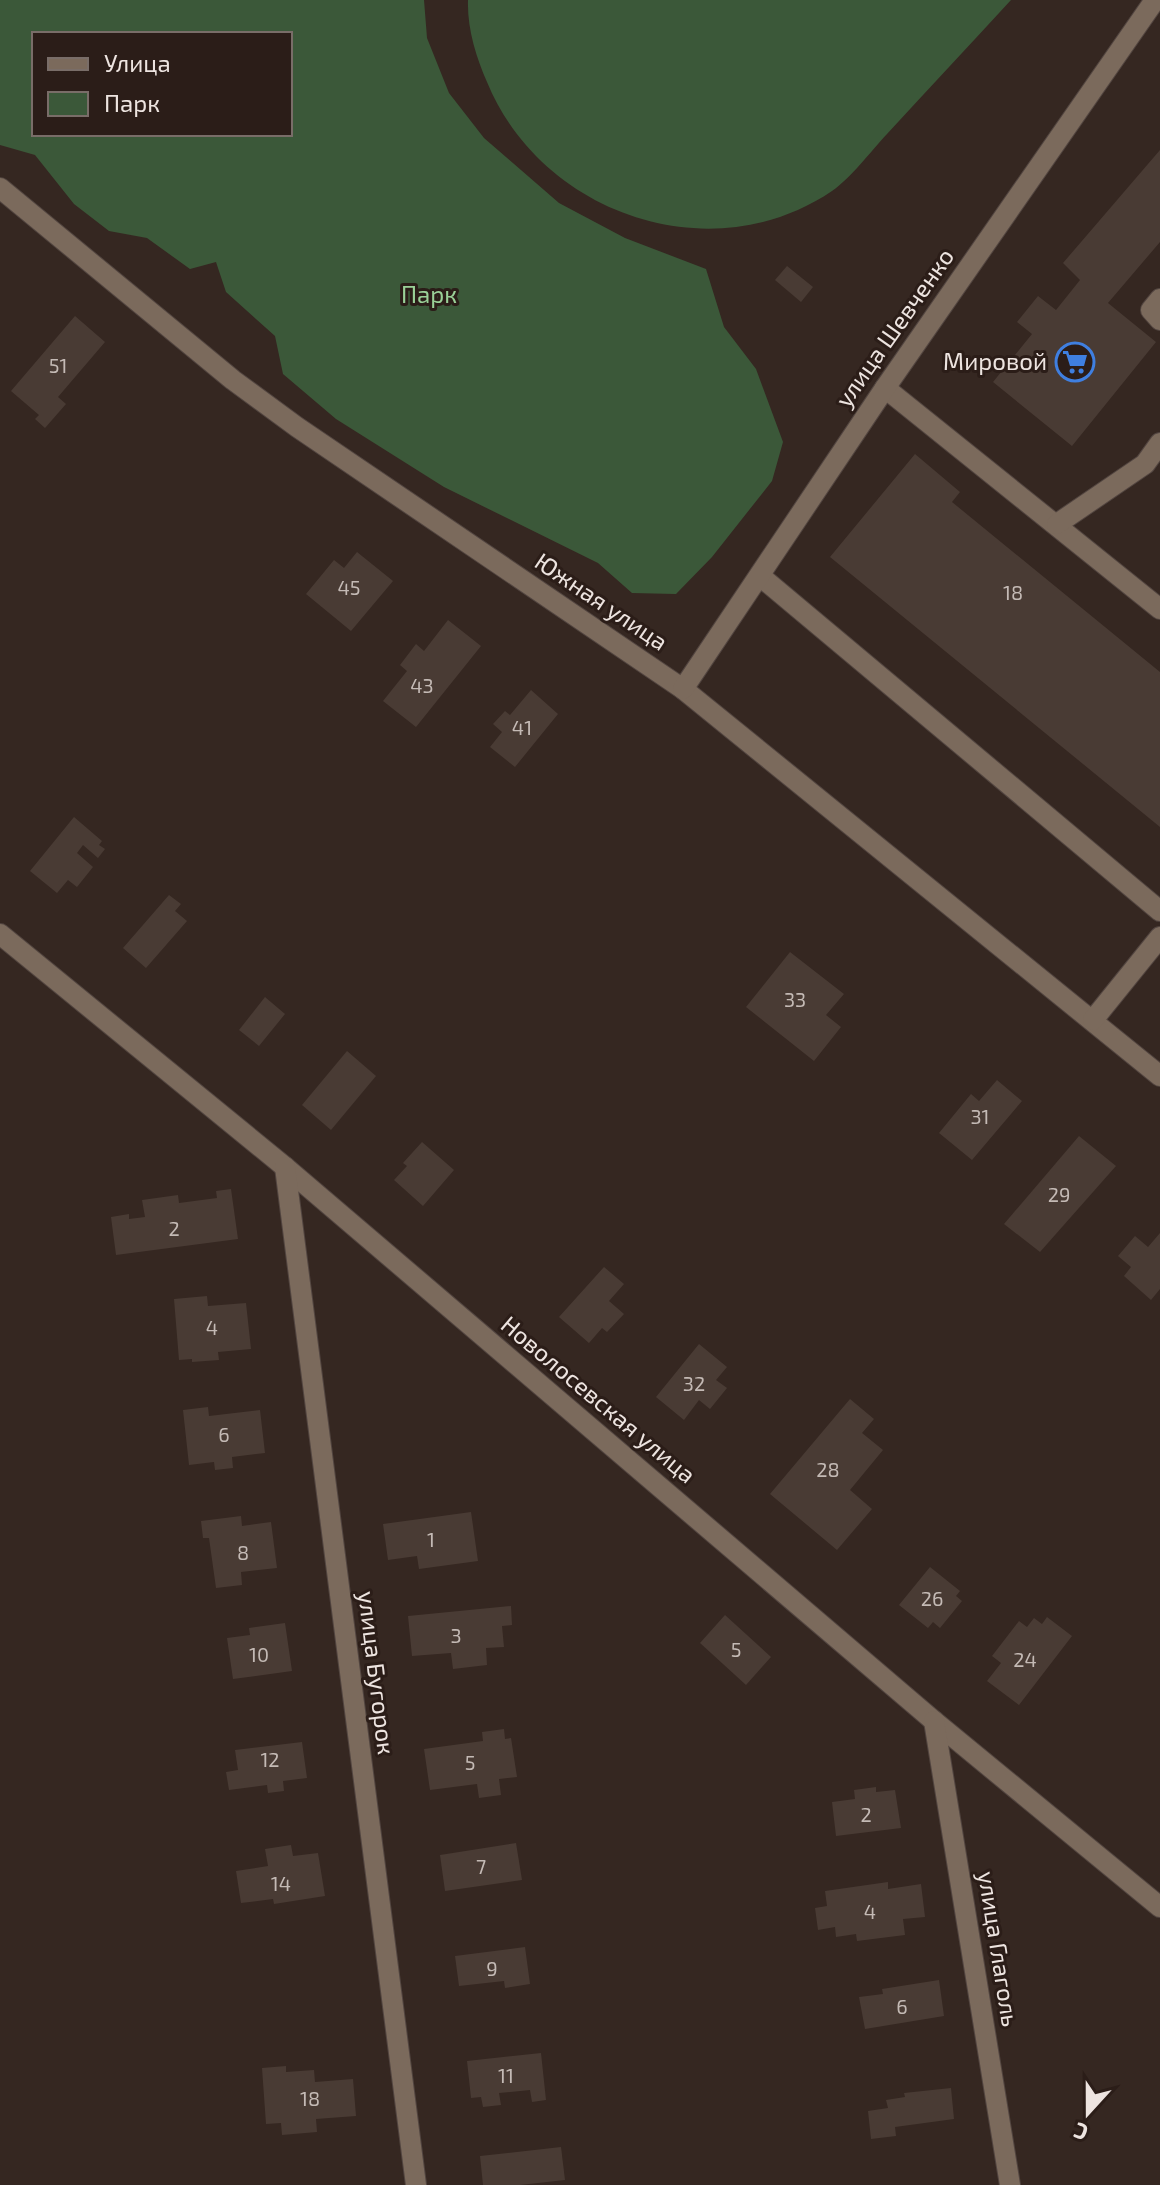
<svg xmlns="http://www.w3.org/2000/svg" width="1160" height="2185" font-family="'Exo 2',sans-serif">
<style>
.green{fill:#3b5839;fill-rule:evenodd}
.building{fill:#493b34}
.lines{fill:none;stroke-linecap:round;stroke-linejoin:round}
.minor-casing{stroke:#524540;stroke-width:22}
.minor{stroke:#7b6a5c;stroke-width:20}
.labels{text-anchor:middle;stroke-width:6;stroke-linejoin:round;paint-order:stroke}
.number-label{font-size:20px;fill:#c4bab5}
.park-label{font-size:24px;fill:#9ad097;stroke:#2b1d18}
.street-label{font-size:24px;fill:#ede4e0;stroke:#2b1d18}
.poi-label{font-size:24px;fill:#ede4e0;stroke:#2b1d18;text-anchor:end}
</style>
<rect width="100%" height="100%" fill="#352721"/>
<g class="green">
<path d="M0,0H424L427,38L449,93L484,138L559,203L625,238L706,269L724,327L756,369L783,442L772,481L712,557L676,594L632,593L598,563L444,487L336,419L283,374L275,336L226,292L216,262L190,269L147,238L109,231L74,204L35,155L0,145ZM34,34H290V134H34Z"/>
<path d="M468,0H1011C970,45 928,89 887,134C871,151 851,178 832,191C711,273 541,214 487,82C476,57 467,28 468,0Z"/>
</g>
<g class="building">
<polygon points="1160,150 1160,242 1108,303 1156,342 1072,446 993,382 1032,334 1017,322 1038,296 1056,310 1080,280 1063,263"/>
<polygon points="787,266 813,287 801,302 775,280"/>
<polygon points="75,316 105,342 58,397 66,404 45,428 35,419 39,415 11,391"/>
<polygon points="915,454 960,492 952,502 1160,672 1160,827 830,557"/>
<polygon points="357,552 393,581 351,631 306,594 334,560 344,568"/>
<polygon points="448,620 481,646 416,727 383,701 407,671 400,665 416,644 424,651"/>
<polygon points="531,690 558,714 515,767 490,747 502,732 493,724 505,711 510,715"/>
<polygon points="74,817 102,841 99,845 105,849 98,858 83,845 77,853 93,867 77,887 68,880 57,893 30,871"/>
<polygon points="169,895 181,904 175,911 187,921 146,968 123,948"/>
<polygon points="790,952 844,994 826,1015 841,1027 814,1061 746,1007"/>
<polygon points="265,997 285,1014 259,1046 239,1030"/>
<polygon points="347,1051 376,1076 331,1130 302,1105"/>
<polygon points="997,1080 1022,1101 972,1160 939,1133 971,1094 979,1101"/>
<polygon points="1079,1136 1116,1166 1040,1252 1004,1224"/>
<polygon points="422,1142 454,1170 423,1206 394,1180 407,1166 403,1163"/>
<polygon points="231,1189 238,1239 116,1255 111,1217 129,1214 129,1219 145,1217 142,1200 178,1195 179,1203 217,1198 216,1191"/>
<polygon points="1160,1233 1160,1289 1151,1300 1124,1276 1131,1267 1118,1256 1135,1236 1148,1247"/>
<polygon points="604,1267 624,1284 609,1301 624,1314 607,1332 602,1328 589,1343 559,1317"/>
<polygon points="207,1296 208,1306 246,1303 251,1349 218,1352 219,1360 192,1362 192,1359 179,1360 174,1299"/>
<polygon points="699,1344 727,1367 716,1380 727,1388 710,1409 699,1400 684,1420 656,1397"/>
<polygon points="850,1399 874,1419 862,1433 883,1450 850,1490 872,1509 837,1550 770,1494"/>
<polygon points="208,1407 209,1416 260,1410 265,1453 232,1457 233,1468 215,1470 214,1462 189,1465 183,1410"/>
<polygon points="471,1512 478,1561 419,1569 417,1556 388,1560 383,1524"/>
<polygon points="241,1516 242,1526 271,1522 277,1568 241,1572 242,1585 216,1588 209,1538 203,1538 201,1521"/>
<polygon points="930,1567 960,1591 956,1596 962,1601 940,1628 933,1622 928,1628 899,1605"/>
<polygon points="511,1606 512,1625 502,1626 504,1647 486,1648 487,1665 453,1669 451,1653 412,1656 408,1616"/>
<polygon points="725,1615 771,1657 746,1685 700,1643"/>
<polygon points="1047,1617 1072,1636 1019,1705 987,1681 1001,1663 992,1656 1019,1621 1027,1627 1034,1618 1042,1624"/>
<polygon points="285,1623 292,1671 233,1679 227,1638 250,1635 249,1628"/>
<polygon points="504,1729 505,1739 511,1738 517,1777 499,1779 501,1795 479,1798 477,1784 430,1790 424,1749 483,1741 482,1732"/>
<polygon points="302,1742 307,1778 283,1781 284,1791 268,1793 267,1785 229,1790 226,1772 238,1770 235,1750"/>
<polygon points="876,1787 876,1792 895,1790 901,1828 836,1836 832,1802 855,1799 854,1790"/>
<polygon points="516,1843 522,1880 445,1891 440,1855"/>
<polygon points="291,1845 293,1856 318,1853 325,1896 274,1904 273,1899 241,1903 236,1871 268,1866 265,1849"/>
<polygon points="888,1882 888,1889 921,1884 925,1917 903,1919 905,1935 857,1941 856,1934 836,1937 835,1927 818,1930 815,1908 827,1906 825,1891"/>
<polygon points="525,1947 530,1984 505,1988 504,1981 459,1986 455,1956"/>
<polygon points="939,1980 944,2016 865,2029 859,1997 883,1994 882,1989"/>
<polygon points="541,2053 546,2100 532,2102 530,2090 499,2093 501,2105 483,2107 481,2097 471,2098 467,2061"/>
<polygon points="286,2066 286,2072 314,2070 315,2082 353,2079 356,2116 316,2119 317,2132 282,2135 281,2123 266,2124 262,2068"/>
<polygon points="951,2088 954,2119 895,2127 896,2136 871,2139 868,2111 888,2108 886,2100 905,2097 904,2093"/>
<polygon points="561,2147 565,2180 520,2185 483,2185 480,2156"/>
</g>
<g class="lines">
<g class="minor-casing">
<g id="minor">
<polyline points="0,188 233,380 297,427 683,689 1160,1076"/>
<polyline points="1160,299 1151,310 1160,320"/>
<polyline points="885,388 1160,609"/>
<polyline points="1057,524 1145,464 1160,443"/>
<polyline points="760,576 1160,911"/>
<polyline points="683,689 885,388 1155,0"/>
<polyline points="0,934 285,1167 934,1721 1160,1907"/>
<polyline points="1093,1020 1160,937"/>
<polyline points="285,1167 416,2185"/>
<polyline points="934,1721 1010,2185"/>
</g>
</g>
<use href="#minor" class="minor"/>
</g>
<defs>
<g id="supermarket-ring" transform="scale(2)"><circle r="9.5" fill="#2b1d18" stroke="#3f7fe0" stroke-width="1.5"/><path d="M-6-5.5h2.5l.6 2H6L4.5 2H-2.5L-4.4-4H-6ZM-1.5 3.2a1.3 1.3 0 1 0 .1 0ZM3 3.2a1.3 1.3 0 1 0 .1 0Z" fill="#3f7fe0"/></g>
</defs>
<g fill-rule="evenodd">
<use href="#supermarket-ring" x="1075" y="362"/>
</g>
<g class="labels">
<g class="number-label">
<text x="58" y="373">51</text>
<text x="349" y="595">45</text>
<text x="1013" y="600">18</text>
<text x="422" y="693">43</text>
<text x="522" y="735">41</text>
<text x="795" y="1007">33</text>
<text x="980" y="1124">31</text>
<text x="1059" y="1202">29</text>
<text x="174" y="1236">2</text>
<text x="212" y="1335">4</text>
<text x="694" y="1391">32</text>
<text x="224" y="1442">6</text>
<text x="828" y="1477">28</text>
<text x="431" y="1547">1</text>
<text x="243" y="1560">8</text>
<text x="932" y="1606">26</text>
<text x="456" y="1643">3</text>
<text x="736" y="1657">5</text>
<text x="259" y="1662">10</text>
<text x="1025" y="1667">24</text>
<text x="270" y="1767">12</text>
<text x="470" y="1770">5</text>
<text x="866" y="1822">2</text>
<text x="481" y="1874">7</text>
<text x="281" y="1891">14</text>
<text x="870" y="1919">4</text>
<text x="492" y="1976">9</text>
<text x="902" y="2014">6</text>
<text x="506" y="2083">11</text>
<text x="310" y="2106">18</text>
</g>
<g class="park-label">
<text x="429" y="303">Парк</text>
</g>
<g class="street-label">
<text transform="translate(895 328) rotate(-55)" y="8">улица Шевченко</text>
<text transform="translate(601 602) rotate(34)" y="8">Южная улица</text>
<text transform="translate(598 1400) rotate(40)" y="8">Новолосевская улица</text>
<text transform="translate(376 1673) rotate(83)" y="8">улица Бугорок</text>
<text transform="translate(998 1949) rotate(81)" y="8">улица Глаголь</text>
</g>
<g class="poi-label">
<text x="1047" y="370">Мировой</text>
</g>
</g>
<rect x="32" y="32" width="260" height="104" fill="#2b1d18" stroke="#796d68" stroke-width="2"/>
<rect x="48" y="58" width="40" height="12" fill="#7b6a5c" stroke="#796d68" stroke-width="2"/>
<text x="104" y="72" font-size="24" fill="#ede4e0">Улица</text>
<rect x="48" y="92" width="40" height="24" fill="#3b5839" stroke="#796d68" stroke-width="2"/>
<text x="104" y="112" font-size="24" fill="#ede4e0">Парк</text>
<g transform="translate(1088 2113) rotate(201)" stroke="#2b1d18" stroke-width="6" paint-order="stroke">
<path d="M0-6L14 30L0 20L-14 30Z" fill="#ede4e0"/>
<text y="-12" font-size="22" font-weight="bold" text-anchor="middle" fill="#ede4e0">С</text>
</g>
</svg>
